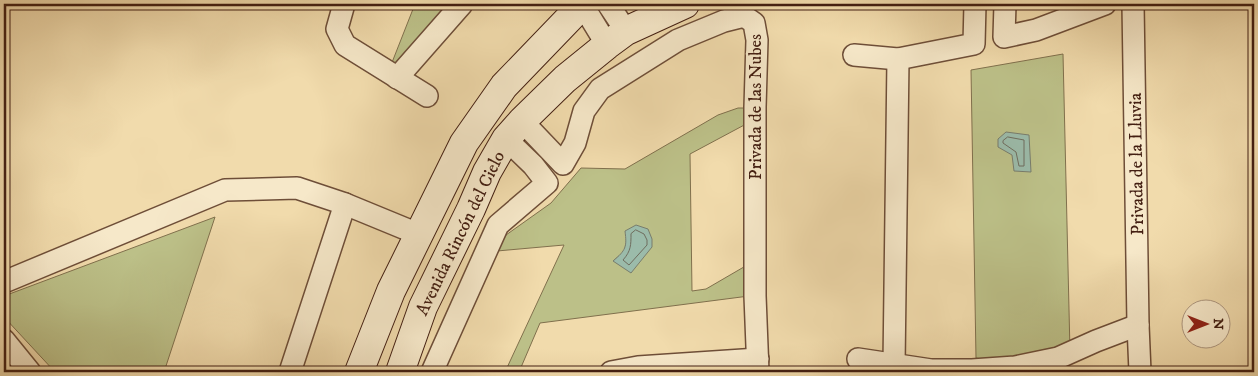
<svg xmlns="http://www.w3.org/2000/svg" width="1258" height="376" font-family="'IM FELL DW Pica',serif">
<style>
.green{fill:#bcc088;stroke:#80704d;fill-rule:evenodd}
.water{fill:#9bbbaa;stroke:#787d6d}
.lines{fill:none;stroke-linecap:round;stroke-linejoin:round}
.shore{stroke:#6f6d5e;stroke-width:1}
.street-casing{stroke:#6e4e38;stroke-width:24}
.secondary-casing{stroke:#431f12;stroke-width:30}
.street{stroke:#f6e8c9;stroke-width:21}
.secondary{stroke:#f6e8c9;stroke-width:28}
.labels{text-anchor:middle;stroke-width:4.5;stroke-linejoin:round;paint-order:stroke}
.street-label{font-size:18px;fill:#431f12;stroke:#f6e8c9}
</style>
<rect width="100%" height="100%" fill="#f1dbac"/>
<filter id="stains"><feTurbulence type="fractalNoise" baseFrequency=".004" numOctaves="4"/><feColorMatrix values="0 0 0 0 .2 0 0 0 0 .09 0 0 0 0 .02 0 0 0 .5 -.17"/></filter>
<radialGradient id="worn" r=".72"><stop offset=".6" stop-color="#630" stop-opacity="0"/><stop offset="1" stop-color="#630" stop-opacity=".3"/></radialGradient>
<g class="green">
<polygon points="415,4 448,4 400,69 391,65"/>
<polygon points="1063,54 1070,352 1005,364 976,358 971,70"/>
<path d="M738,108H747L748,123L690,154L692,291L706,289L749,264V296L540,323L519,372H505L564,245L497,251L506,235L551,203L581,168L625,169L718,115ZM626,244L631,272L614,260L624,252Z"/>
<polygon points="215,217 164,372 55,372 4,317 4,296"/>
</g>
<g class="water">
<polygon points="1006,132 1029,135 1031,172 1014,171 1012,155 998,147 998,139"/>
<path d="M636,225L648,229L652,239V247L631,273L613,261C626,250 627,247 625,231Z"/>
</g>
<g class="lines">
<g class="shore">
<polygon points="1008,137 1024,140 1024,166 1019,166 1016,152 1003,143 1003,141"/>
<path d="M636,230L644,234L647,240V245L629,265L623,260C631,251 631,245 631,234Z"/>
</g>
<g class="street-casing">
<g id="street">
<polyline points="344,4 337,29 345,45 427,96"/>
<polyline points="582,4 607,45"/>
<polyline points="608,4 626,31"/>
<polyline points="1005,4 1004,37 1036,30 1105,4"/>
<polyline points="1133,4 1138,325 1140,372"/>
<polyline points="854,55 898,59 974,44 975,4"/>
<polyline points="397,78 462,4"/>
<polyline points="522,121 563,164 575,143 584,111 600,89 678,40 724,21 744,16 754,23 757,40 755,107 755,296 758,372"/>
<polyline points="4,282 225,190 297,188 345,204 418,234"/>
<polyline points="4,340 30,372"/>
<polyline points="858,359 931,370 972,370 1015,367 1058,358 1096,341 1138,325"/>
<polyline points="894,365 898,59"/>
<polyline points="290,372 345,204"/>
<polyline points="432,372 498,225 547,183 533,165 506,139"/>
<polyline points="611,372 638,367 758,359"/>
</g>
</g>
<g class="secondary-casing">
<g id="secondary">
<polyline points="359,372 391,291 464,143 504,86 583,4"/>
<polyline points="400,372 423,307 471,209 487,172 506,139 522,121 565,79 607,45 626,31 685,4"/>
</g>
</g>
<use href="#street" class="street"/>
<use href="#secondary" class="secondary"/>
</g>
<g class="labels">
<g class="street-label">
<text transform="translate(755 107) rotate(-90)" y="6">Privada de las Nubes</text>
<text transform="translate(1136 164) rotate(-91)" y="6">Privada de la Lluvia</text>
<text transform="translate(460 233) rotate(-64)" y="6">Avenida Rincón del Cielo</text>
</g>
</g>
<rect width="1258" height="376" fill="none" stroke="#f1dbac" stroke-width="20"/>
<rect x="5" y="5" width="1248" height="366" fill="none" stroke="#431f12" stroke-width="2.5"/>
<rect x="10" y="10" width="1238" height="356" fill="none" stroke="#431f12"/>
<g transform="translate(1206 324) rotate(90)"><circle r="24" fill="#f6e8c9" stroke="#ae9880"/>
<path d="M0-4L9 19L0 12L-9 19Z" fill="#8f2418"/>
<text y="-8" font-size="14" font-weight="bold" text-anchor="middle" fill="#431f12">N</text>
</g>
<rect width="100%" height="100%" filter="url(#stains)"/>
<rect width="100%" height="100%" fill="url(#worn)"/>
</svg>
